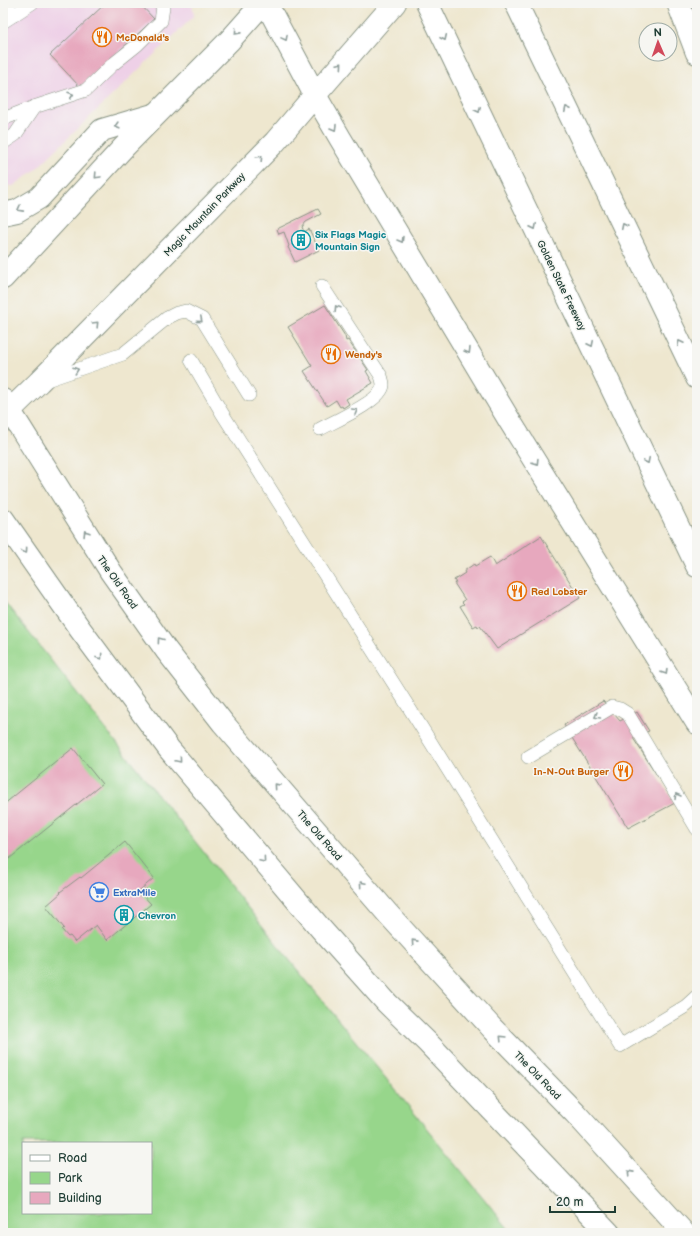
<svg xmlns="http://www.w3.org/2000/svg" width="700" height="1236" font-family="'Balsamiq Sans',sans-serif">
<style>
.built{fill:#eed0e7}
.green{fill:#97d68b;stroke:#5b8a60;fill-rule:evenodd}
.building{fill:#e7a8be}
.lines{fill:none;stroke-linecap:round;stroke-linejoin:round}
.lane-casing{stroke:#869282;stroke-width:14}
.primary-casing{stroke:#869282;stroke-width:24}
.highway-casing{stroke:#869282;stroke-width:24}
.lane{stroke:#fff;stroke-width:13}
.primary{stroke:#fff;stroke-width:22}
.highway{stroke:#fff;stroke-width:22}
.oneway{stroke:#8f9e9a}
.labels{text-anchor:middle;stroke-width:3;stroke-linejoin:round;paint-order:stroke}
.food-label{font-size:10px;font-weight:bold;fill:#c56008;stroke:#f6f6f2;text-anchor:start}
.street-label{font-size:10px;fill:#1f3d34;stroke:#f6f6f2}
.culture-label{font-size:10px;font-weight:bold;fill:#0d838f;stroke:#f6f6f2;text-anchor:start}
.shop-label{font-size:10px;font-weight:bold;fill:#366cbe;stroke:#f6f6f2;text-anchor:start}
</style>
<rect width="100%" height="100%" fill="#f6f6f2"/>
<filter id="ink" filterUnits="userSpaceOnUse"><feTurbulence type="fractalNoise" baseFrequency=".025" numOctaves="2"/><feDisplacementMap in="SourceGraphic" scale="8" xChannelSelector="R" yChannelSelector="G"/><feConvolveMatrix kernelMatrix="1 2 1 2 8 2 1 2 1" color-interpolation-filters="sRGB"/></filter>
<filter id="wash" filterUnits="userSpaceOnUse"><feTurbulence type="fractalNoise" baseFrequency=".012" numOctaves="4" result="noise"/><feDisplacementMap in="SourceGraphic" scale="16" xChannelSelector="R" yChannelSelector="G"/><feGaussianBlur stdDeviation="0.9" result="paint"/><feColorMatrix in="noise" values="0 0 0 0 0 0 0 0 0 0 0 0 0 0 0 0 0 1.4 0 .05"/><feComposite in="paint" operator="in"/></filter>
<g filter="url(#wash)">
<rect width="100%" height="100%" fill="#eee7cf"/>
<polygon class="built" points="3,3 192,3 194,16 34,171 13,186 3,185"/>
<path class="green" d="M3,600L291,962L512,1233H3ZM23,1143H151V1213H23Z"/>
<g id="blocks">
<g class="building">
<polygon points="106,3 139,3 154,19 80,87 50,55"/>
<polygon points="318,209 321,214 306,222 302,227 304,232 309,229 319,250 295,262 288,247 289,246 284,232 279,234 277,229"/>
<polygon points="325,305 345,336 346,341 348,340 368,370 366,371 373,383 346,399 349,404 343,408 342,406 340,407 336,400 327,406 304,371 312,366 288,327"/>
<polygon points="541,536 580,598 497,649 480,626 478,627 477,625 473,627 460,606 464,604 462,602 465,600 454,583 456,583 454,580 465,573 464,571 474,564 475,566 490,557 495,566"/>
<polygon points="603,701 620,721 637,712 649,731 633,738 675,803 628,828 564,725"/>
<polygon points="73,748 102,784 9,859 3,851 3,805"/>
<polygon points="125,842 154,878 139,891 151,904 107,940 96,925 75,942 70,936 68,937 62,930 64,928 46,906 61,893 60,892 80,877 81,878"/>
</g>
</g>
</g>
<g filter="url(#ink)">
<use href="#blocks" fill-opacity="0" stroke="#869282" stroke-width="1"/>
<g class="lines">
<g class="lane-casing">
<g id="lane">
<polyline points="6,3 14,15"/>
<polyline points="3,22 32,3"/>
<polyline points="3,119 34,107 86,90 112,65 137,45 161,21 163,7 160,3"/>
<polyline points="3,143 15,135 34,107"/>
<polyline points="191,360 222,413 420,725 620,1046 686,1006 697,996"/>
<polyline points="44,381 123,354 167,318 177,313 186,311 202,319 249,395"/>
<path d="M320,429C333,422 383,400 383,385C383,383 382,379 381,376L322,286"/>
<polyline points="528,757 612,707 620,709 628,714 697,829"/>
</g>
</g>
<g class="primary-casing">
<g id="primary">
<polyline points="3,214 17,211 39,198 102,130 153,115"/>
<polyline points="3,278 124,147 230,40 263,3"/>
<polyline points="3,400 111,572 166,650 223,723 388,914 492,1028 575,1113 684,1233"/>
<polyline points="3,417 39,382 275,142 315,95 395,3"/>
<polyline points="3,519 80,629 169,749 321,929 387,1003 428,1043 609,1233"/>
</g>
</g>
<g class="highway-casing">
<g id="highway">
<polyline points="266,3 315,95 340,138 511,423 697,723"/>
<polyline points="427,3 697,566"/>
<polyline points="516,3 697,378"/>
<polyline points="678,3 697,53"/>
</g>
</g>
<use href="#lane" class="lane"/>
<use href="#primary" class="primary"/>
<use href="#highway" class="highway"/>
</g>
<defs><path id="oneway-chevron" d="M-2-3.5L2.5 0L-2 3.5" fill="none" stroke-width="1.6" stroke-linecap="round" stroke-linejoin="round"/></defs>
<g class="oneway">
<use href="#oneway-chevron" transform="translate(237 32) rotate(132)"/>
<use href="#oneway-chevron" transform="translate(285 38) rotate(62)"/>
<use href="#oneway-chevron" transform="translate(444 38) rotate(65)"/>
<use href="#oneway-chevron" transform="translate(340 65) rotate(-49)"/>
<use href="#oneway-chevron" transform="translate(71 95) rotate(-18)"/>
<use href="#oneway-chevron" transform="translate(567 109) rotate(-116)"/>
<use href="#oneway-chevron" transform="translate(478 110) rotate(64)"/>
<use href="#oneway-chevron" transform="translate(117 126) rotate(164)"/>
<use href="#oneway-chevron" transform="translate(334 128) rotate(60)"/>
<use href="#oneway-chevron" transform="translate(260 158) rotate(-46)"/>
<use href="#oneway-chevron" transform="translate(97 176) rotate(133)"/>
<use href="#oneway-chevron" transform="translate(20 209) rotate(152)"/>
<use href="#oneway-chevron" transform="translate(624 226) rotate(-116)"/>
<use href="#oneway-chevron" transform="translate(534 227) rotate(64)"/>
<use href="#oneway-chevron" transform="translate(401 240) rotate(59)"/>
<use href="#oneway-chevron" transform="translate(337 308) rotate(-123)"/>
<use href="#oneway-chevron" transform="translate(200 320) rotate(41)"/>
<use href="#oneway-chevron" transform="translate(96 324) rotate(-46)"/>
<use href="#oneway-chevron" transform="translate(680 343) rotate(-116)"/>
<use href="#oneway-chevron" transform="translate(591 344) rotate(64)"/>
<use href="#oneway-chevron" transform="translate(468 351) rotate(59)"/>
<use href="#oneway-chevron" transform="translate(76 370) rotate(-19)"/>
<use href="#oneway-chevron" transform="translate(355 411) rotate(-30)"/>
<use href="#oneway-chevron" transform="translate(647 461) rotate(64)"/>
<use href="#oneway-chevron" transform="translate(536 462) rotate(58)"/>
<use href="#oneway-chevron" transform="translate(86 533) rotate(-122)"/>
<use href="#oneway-chevron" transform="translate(25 551) rotate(55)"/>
<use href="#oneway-chevron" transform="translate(160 640) rotate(-126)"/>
<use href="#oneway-chevron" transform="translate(100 657) rotate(54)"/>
<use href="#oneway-chevron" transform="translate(665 672) rotate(58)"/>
<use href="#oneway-chevron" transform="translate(597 716) rotate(150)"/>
<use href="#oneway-chevron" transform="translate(179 760) rotate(50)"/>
<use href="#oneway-chevron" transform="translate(277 786) rotate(-131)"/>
<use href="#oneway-chevron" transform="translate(677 796) rotate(-121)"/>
<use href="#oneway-chevron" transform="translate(263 860) rotate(50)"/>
<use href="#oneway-chevron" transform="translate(362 884) rotate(-131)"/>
<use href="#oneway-chevron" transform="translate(414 942) rotate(-132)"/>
<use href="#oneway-chevron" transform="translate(502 1038) rotate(-134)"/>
<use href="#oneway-chevron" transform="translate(630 1173) rotate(-132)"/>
</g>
</g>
<defs>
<g id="restaurant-ring" transform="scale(1)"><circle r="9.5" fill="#f6f6f2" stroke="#e8710a" stroke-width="1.5"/><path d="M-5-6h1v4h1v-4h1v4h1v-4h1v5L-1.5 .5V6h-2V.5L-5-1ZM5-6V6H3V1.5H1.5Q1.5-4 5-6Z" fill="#e8710a"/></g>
<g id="building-ring" transform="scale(1)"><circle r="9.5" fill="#f6f6f2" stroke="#0f9aa8" stroke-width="1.5"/><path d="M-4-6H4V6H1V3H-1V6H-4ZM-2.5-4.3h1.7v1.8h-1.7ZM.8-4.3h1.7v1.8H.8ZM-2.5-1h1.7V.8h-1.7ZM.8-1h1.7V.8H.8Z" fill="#0f9aa8"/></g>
<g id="supermarket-ring" transform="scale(1)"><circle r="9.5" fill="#f6f6f2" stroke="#3f7fe0" stroke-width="1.5"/><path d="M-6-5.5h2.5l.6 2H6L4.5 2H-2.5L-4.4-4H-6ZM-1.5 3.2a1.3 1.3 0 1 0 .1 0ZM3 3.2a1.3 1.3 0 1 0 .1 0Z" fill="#3f7fe0"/></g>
</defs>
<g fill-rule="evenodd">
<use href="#restaurant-ring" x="102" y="37"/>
<use href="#building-ring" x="301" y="240"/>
<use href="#restaurant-ring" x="331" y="354"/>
<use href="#restaurant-ring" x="517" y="591"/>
<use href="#restaurant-ring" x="623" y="771"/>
<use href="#supermarket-ring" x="99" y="892"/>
<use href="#building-ring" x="124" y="915"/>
</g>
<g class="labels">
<g class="food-label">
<text x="116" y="41">McDonald's</text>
<text x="345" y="358">Wendy's</text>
<text x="531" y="595">Red Lobster</text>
<text x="609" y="775" text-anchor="end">In-N-Out Burger</text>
</g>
<g class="street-label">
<text transform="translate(204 214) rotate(-46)" y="4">Magic Mountain Parkway</text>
<text transform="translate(562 285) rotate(64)" y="4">Golden State Freeway</text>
<text transform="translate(118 582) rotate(55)" y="4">The Old Road</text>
<text transform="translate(320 835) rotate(49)" y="4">The Old Road</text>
<text transform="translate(538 1075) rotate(46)" y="4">The Old Road</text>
</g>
<g class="culture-label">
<text x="315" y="238">Six Flags Magic<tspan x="315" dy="12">Mountain Sign</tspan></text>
<text x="138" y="919">Chevron</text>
</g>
<g class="shop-label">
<text x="113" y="896">ExtraMile</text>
</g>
</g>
<rect width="700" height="1236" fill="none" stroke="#f6f6f2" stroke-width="16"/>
<rect x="22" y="1142" width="130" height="72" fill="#f6f6f2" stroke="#a0aca6"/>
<rect x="30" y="1155" width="20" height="6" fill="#ffffff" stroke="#a0aca6"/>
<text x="58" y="1162" font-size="12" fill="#1f3d34">Road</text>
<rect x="30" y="1172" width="20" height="12" fill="#97d68b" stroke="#a0aca6"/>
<text x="58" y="1182" font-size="12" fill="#1f3d34">Park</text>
<rect x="30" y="1192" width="20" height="12" fill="#e7a8be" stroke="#a0aca6"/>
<text x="58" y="1202" font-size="12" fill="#1f3d34">Building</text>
<g transform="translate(658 42) rotate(358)"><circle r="19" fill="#f6f6f2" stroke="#a0aca6"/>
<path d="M0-3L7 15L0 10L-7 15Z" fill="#d1495b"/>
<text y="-6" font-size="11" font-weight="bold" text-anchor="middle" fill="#1f3d34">N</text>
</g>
<path d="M550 1206v6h65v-6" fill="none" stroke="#1f3d34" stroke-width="2"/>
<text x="556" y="1206" font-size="12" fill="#1f3d34" stroke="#f6f6f2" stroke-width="3" paint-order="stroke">20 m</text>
</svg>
